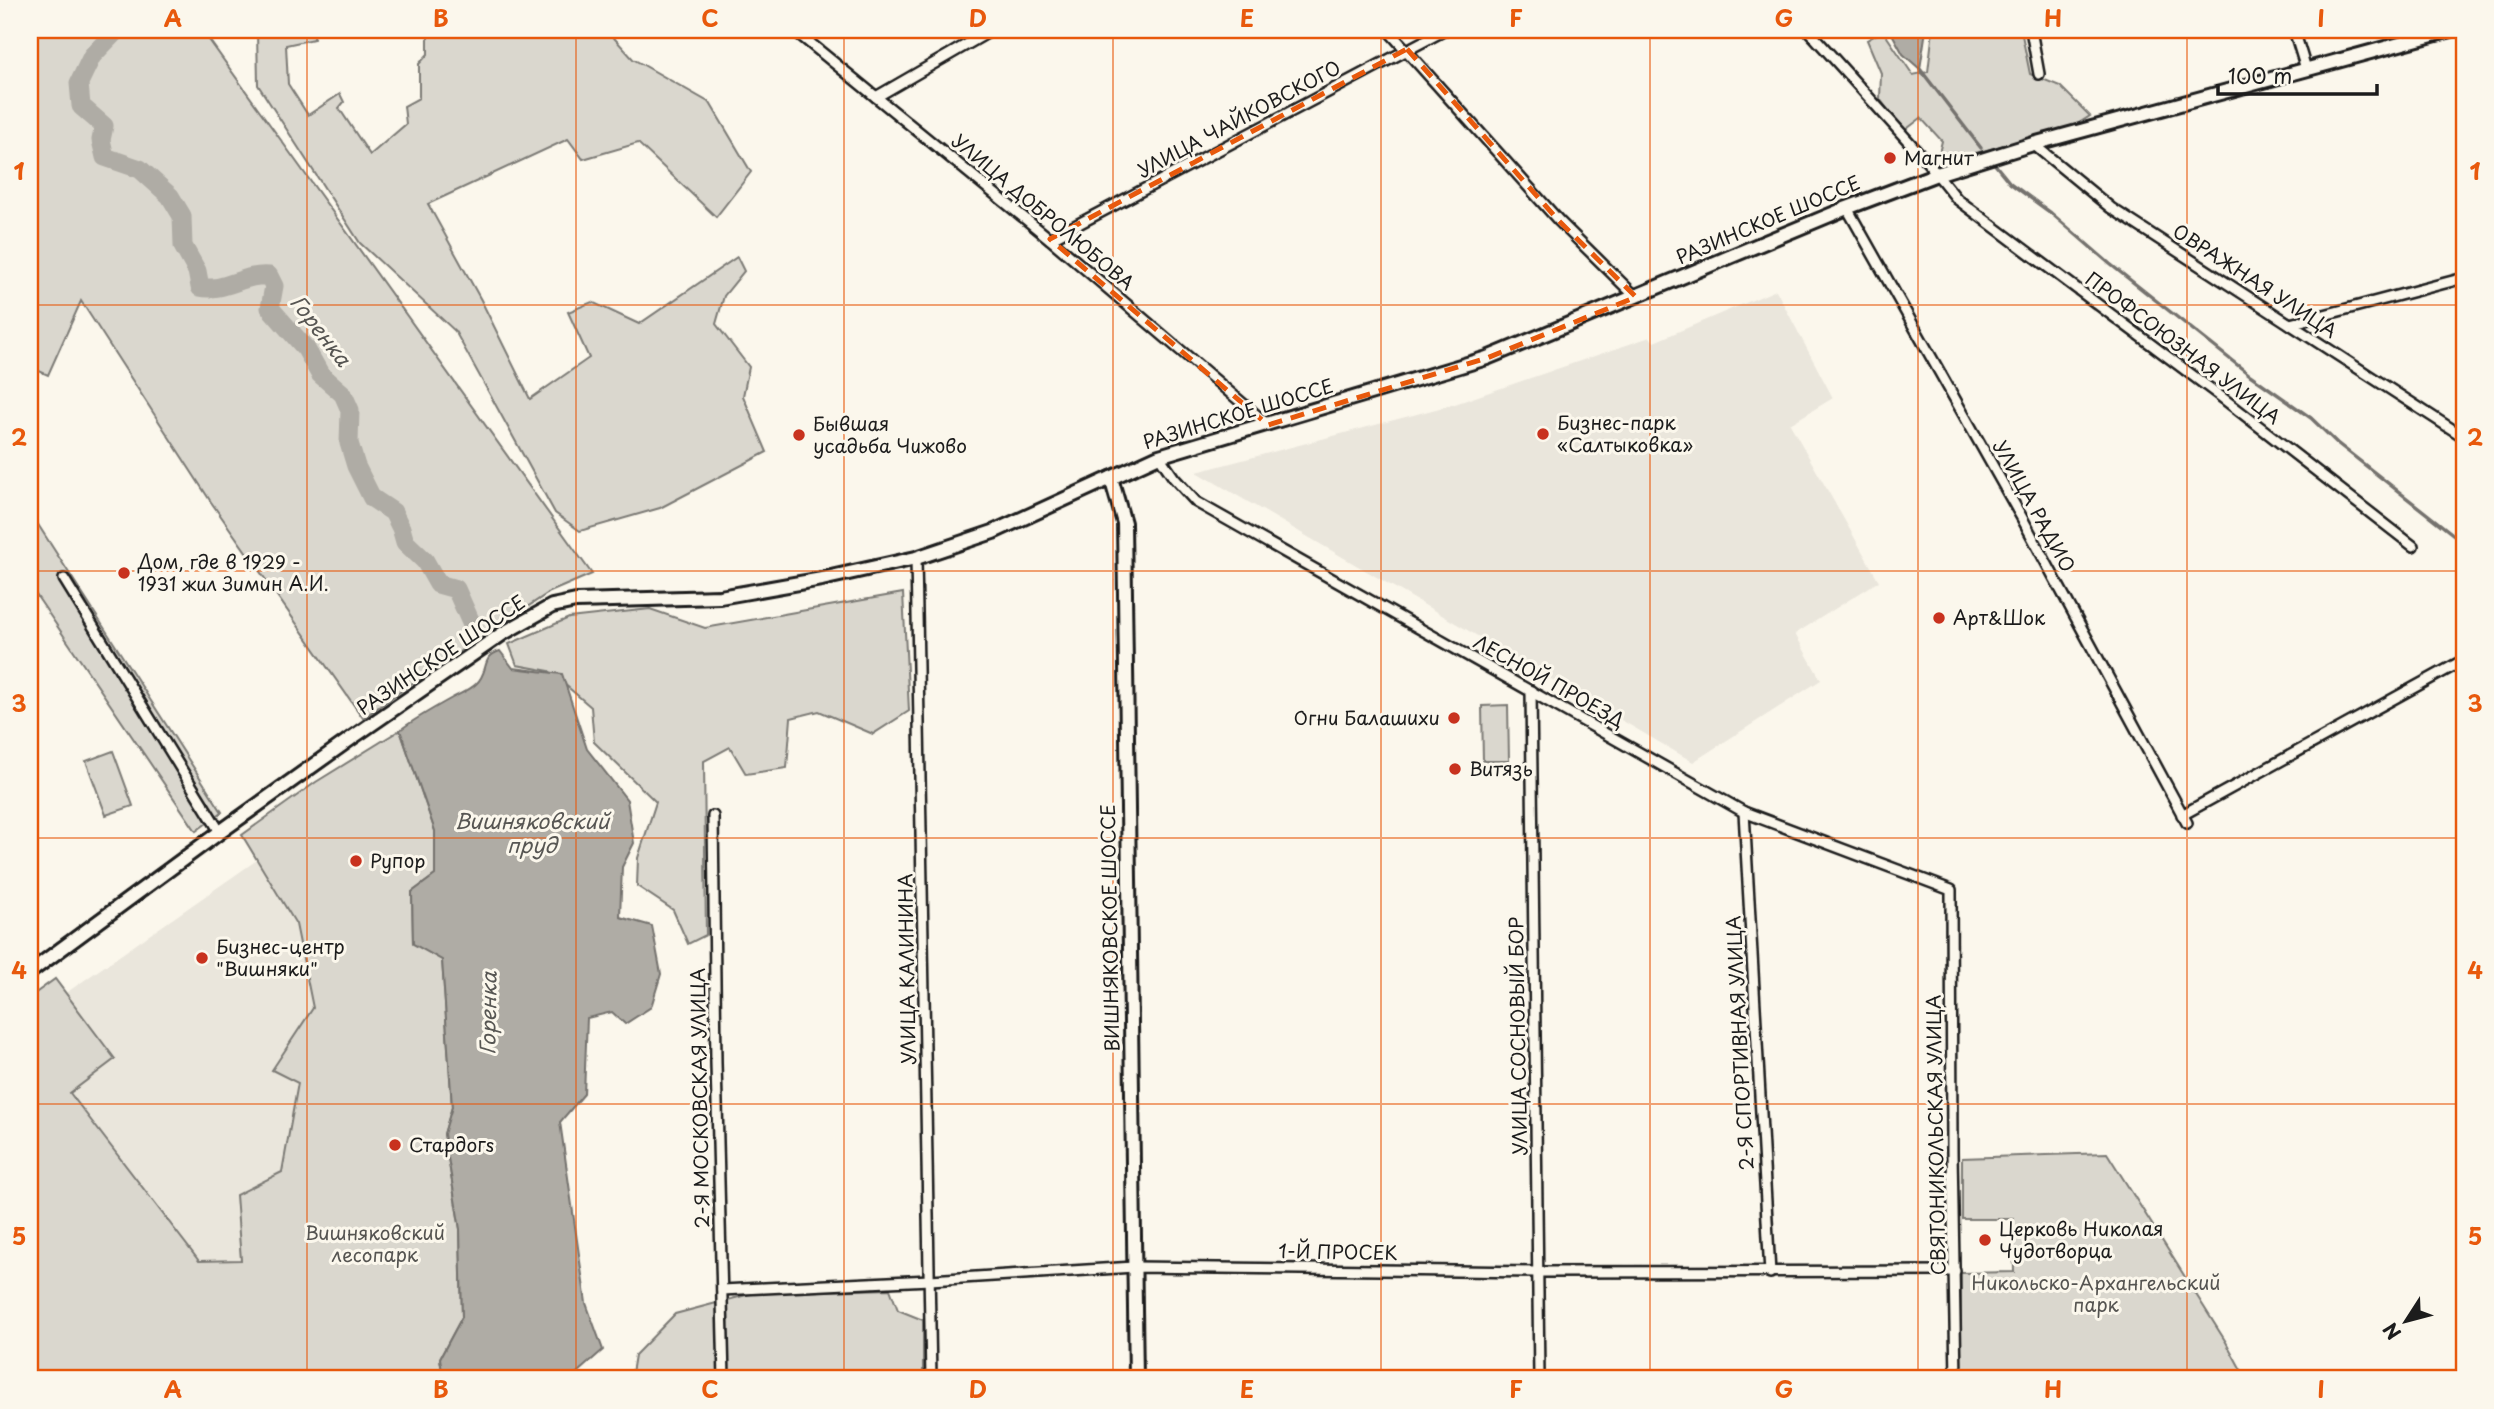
<svg xmlns="http://www.w3.org/2000/svg" width="2494" height="1409" font-family="'Playpen Sans',sans-serif">
<style>
.built{fill:#eae6dc}
.green{fill:#dad7ce;stroke:#7b7a75;stroke-width:2}
.water{fill:#afaca5;stroke:#74726e;stroke-width:2}
.lines{fill:none;stroke-linecap:round;stroke-linejoin:round}
.stream{stroke:#74726e;stroke-width:3.5}
.river{stroke:#afaca5;stroke-width:19}
.street-casing{stroke:#1c1c1c;stroke-width:14}
.secondary-casing{stroke:#1c1c1c;stroke-width:18}
.street{stroke:#fbf7ec;stroke-width:9}
.secondary{stroke:#fbf7ec;stroke-width:12}
.marked{fill:none;stroke:#e8590c;stroke-width:5;stroke-dasharray:14 9;stroke-linejoin:round}
.grid{fill:none;stroke:#e8590c;stroke-width:2;stroke-opacity:0.55}
.poi-dot{fill:#c8321e;stroke:#fbf7ec;stroke-width:2.5}
.labels{text-anchor:middle;stroke-width:6;stroke-linejoin:round;paint-order:stroke}
.street-label{font-size:19px;fill:#1c1c1c;stroke:#fbf7ec}
.poi-label{font-size:19px;fill:#1c1c1c;stroke:#fbf7ec;text-anchor:start}
.park-label{font-size:19px;fill:#555451;stroke:#fbf7ec}
.water-label{font-size:21px;font-style:italic;fill:#575653;stroke:#fbf7ec}
.neatline{fill:none;stroke:#e8590c;stroke-width:2.5}
.grid-label{font-size:23px;text-anchor:middle;font-weight:bold;fill:#e8590c}
</style>
<rect width="100%" height="100%" fill="#fbf7ec"/>
<filter id="ink" filterUnits="userSpaceOnUse"><feTurbulence type="fractalNoise" baseFrequency=".0143" numOctaves="2"/><feDisplacementMap in="SourceGraphic" scale="14" xChannelSelector="R" yChannelSelector="G"/><feConvolveMatrix kernelMatrix="1 2 1 2 8 2 1 2 1" color-interpolation-filters="sRGB"/></filter>
<g filter="url(#ink)">
<g class="built">
<polygon points="1776,290 1833,398 1790,424 1879,581 1795,634 1821,680 1693,762 1197,472 1455,404 1650,337 1654,342"/>
<polygon points="257,860 296,924 313,1008 273,1070 298,1083 282,1173 236,1196 242,1260 199,1261 70,1092 115,1059 66,993"/>
</g>
<g class="green">
<polygon points="30,30 202,30 592,574 550,592 421,677 363,718 211,502 81,301 48,375 30,367"/>
<polygon points="257,30 315,30 314,39 286,45 288,84 308,115 340,94 344,102 339,108 370,155 406,124 404,106 419,98 419,64 428,54 428,30 607,30 633,59 710,103 751,172 716,217 638,143 583,159 568,139 428,204 481,300 530,399 589,358 568,312 592,302 639,324 737,257 744,271 724,296 716,324 749,367 743,396 767,452 660,508 580,531 555,513 455,331 360,243 258,85"/>
<polygon points="1933,30 2021,30 2030,74 2060,86 2090,116 2074,126 1943,162 1939,153 1942,141 1921,118 1904,131 1880,99 1881,73 1867,40 1883,31 1913,75 1928,72"/>
<polygon points="30,512 222,812 196,831 30,586"/>
<polygon points="903,593 909,711 873,734 819,711 791,718 787,768 746,774 730,747 704,761 706,935 688,944 673,910 637,886 638,858 656,802 594,742 591,707 549,671 517,665 509,644 569,618 650,609 705,628"/>
<polygon points="1508,705 1509,761 1483,761 1482,706"/>
<polygon points="400,730 435,831 435,875 412,892 413,943 442,959 452,1107 444,1134 460,1229 462,1317 440,1358 443,1379 30,1379 30,997 55,979 115,1059 70,1093 199,1261 241,1260 236,1195 282,1172 298,1083 272,1070 313,1008 296,924 242,835 316,782"/>
<polygon points="113,751 133,806 106,815 86,761"/>
<polygon points="2107,1153 2226,1342 2246,1379 1961,1379 1961,1273 2014,1272 2013,1219 1962,1219 1962,1158"/>
<polygon points="890,1289 898,1310 923,1320 923,1379 631,1379 635,1355 675,1314 754,1293"/>
</g>
<g class="water">
<polygon points="1890,30 1926,30 1920,69 1903,54"/>
<path d="M500,651L513,668L562,674L587,749L627,800L634,843L622,867L620,917L652,926L661,974L651,1007L625,1024L612,1012L587,1018L584,1094L560,1122L586,1303L603,1350L570,1379H443L440,1358L462,1317L460,1229L444,1134L452,1107L442,960L413,944L412,892L435,875V831L400,730C416,718 434,708 452,698C459,694 470,690 476,684C490,671 480,657 500,651Z"/>
</g>
<g class="lines">
<g class="stream">
<polyline points="1920,69 1981,148"/>
<polyline points="1993,162 2010,183 2051,213 2110,264 2250,375 2311,418 2337,443 2464,543"/>
</g>
<path class="river" d="M117,30L92,56L79,83L81,106L104,126L101,140L105,157L140,169L170,196L182,216L183,246L197,271L200,287C223,293 245,273 269,276L274,286L270,308L306,349L320,374L343,394L350,410L349,443L356,466L372,498L393,512L401,528L405,542L425,561L438,584L456,589L477,636"/>
<g class="street-casing">
<g id="street">
<polyline points="794,30 1050,239 1268,425"/>
<polyline points="1388,30 1559,221 1636,297"/>
<polyline points="1808,30 1929,164 1957,199 2220,396 2413,546"/>
<polyline points="2031,30 2039,74"/>
<polyline points="2294,30 2306,69"/>
<polyline points="876,97 992,30"/>
<polyline points="2033,144 2111,208 2464,437"/>
<polyline points="1847,208 2022,518 2187,823"/>
<polyline points="1050,239 1445,30"/>
<polyline points="2290,324 2464,278"/>
<polyline points="1159,456 1174,478 1196,502 1744,812 1951,890 1952,1152 1956,1379"/>
<polyline points="916,558 931,1379"/>
<polyline points="64,579 220,832"/>
<polyline points="1531,691 1539,1379"/>
<polyline points="1744,812 1770,1273"/>
<polyline points="2182,815 2464,660"/>
<polyline points="713,816 716,1063 724,1379"/>
<polyline points="722,1290 930,1280 1134,1267 1538,1272 1955,1271"/>
</g>
</g>
<g class="secondary-casing">
<g id="secondary">
<polyline points="1111,478 1124,523 1136,1379"/>
<polyline points="30,972 220,832 353,737 502,634 552,606 576,601 720,597 822,579 916,558 993,532 1159,456 1487,358 1847,208 1937,174 2033,144 2451,30"/>
</g>
</g>
<use href="#street" class="street"/>
<use href="#secondary" class="secondary"/>
</g>
</g>
<path class="marked" d="M1407,49L1559,221L1636,297L1487,358L1268,425L1050,239Z"/>
<path class="grid" d="M307,30V1379M576,30V1379M844,30V1379M1113,30V1379M1381,30V1379M1650,30V1379M1918,30V1379M2187,30V1379M30,305H2464M30,571H2464M30,838H2464M30,1104H2464"/>
<g class="poi-dot">
<circle cx="1890" cy="158" r="7"/>
<circle cx="1543" cy="434" r="7"/>
<circle cx="799" cy="435" r="7"/>
<circle cx="124" cy="573" r="7"/>
<circle cx="1939" cy="618" r="7"/>
<circle cx="1454" cy="718" r="7"/>
<circle cx="1455" cy="769" r="7"/>
<circle cx="356" cy="861" r="7"/>
<circle cx="202" cy="958" r="7"/>
<circle cx="395" cy="1145" r="7"/>
<circle cx="1985" cy="1240" r="7"/>
</g>
<g class="labels">
<g class="street-label">
<text transform="translate(1239 119) rotate(-28)" y="7">УЛИЦА ЧАЙКОВСКОГО</text>
<text transform="translate(1043 212) rotate(40)" y="7">УЛИЦА ДОБРОЛЮБОВА</text>
<text transform="translate(1768 220) rotate(-23)" y="7">РАЗИНСКОЕ ШОССЕ</text>
<text transform="translate(2255 281) rotate(33)" y="7">ОВРАЖНАЯ УЛИЦА</text>
<text transform="translate(2183 348) rotate(37)" y="7">ПРОФСОЮЗНАЯ УЛИЦА</text>
<text transform="translate(1238 414) rotate(-17)" y="7">РАЗИНСКОЕ ШОССЕ</text>
<text transform="translate(2034 506) rotate(61)" y="7">УЛИЦА РАДИО</text>
<text transform="translate(441 655) rotate(-34)" y="7">РАЗИНСКОЕ ШОССЕ</text>
<text transform="translate(1549 681) rotate(29)" y="7">ЛЕСНОЙ ПРОЕЗД</text>
<text transform="translate(1110 928) rotate(-91)" y="7">ВИШНЯКОВСКОЕ ШОССЕ</text>
<text transform="translate(907 969) rotate(-91)" y="7">УЛИЦА КАЛИНИНА</text>
<text transform="translate(1518 1036) rotate(-91)" y="7">УЛИЦА СОСНОВЫЙ БОР</text>
<text transform="translate(1740 1043) rotate(-93)" y="7">2-Я СПОРТИВНАЯ УЛИЦА</text>
<text transform="translate(700 1098) rotate(-91)" y="7">2-Я МОСКОВСКАЯ УЛИЦА</text>
<text transform="translate(1936 1135) rotate(-91)" y="7">СВЯТОНИКОЛЬСКАЯ УЛИЦА</text>
<text transform="translate(1338 1252) rotate(1)" y="7">1-Й ПРОСЕК</text>
</g>
<g class="poi-label">
<text x="1904" y="165">Магнит</text>
<text x="1557" y="430">Бизнес-парк<tspan x="1557" dy="22">«Салтыковка»</tspan></text>
<text x="813" y="431">Бывшая<tspan x="813" dy="22">усадьба Чижово</tspan></text>
<text x="138" y="569">Дом, где в 1929 -<tspan x="138" dy="22">1931 жил Зимин А.И.</tspan></text>
<text x="1953" y="625">Арт&amp;Шок</text>
<text x="1440" y="725" text-anchor="end">Огни Балашихи</text>
<text x="1469" y="776">Витязь</text>
<text x="370" y="868">Рупор</text>
<text x="216" y="954">Бизнес-центр<tspan x="216" dy="22">"Вишняки"</tspan></text>
<text x="409" y="1152">Стардогs</text>
<text x="1999" y="1236">Церковь Николая<tspan x="1999" dy="22">Чудотворца</tspan></text>
</g>
<g class="park-label">
<text x="375" y="1240">Вишняковский<tspan x="375" dy="22">лесопарк</tspan></text>
<text x="2096" y="1290">Никольско-Архангельский<tspan x="2096" dy="22">парк</tspan></text>
</g>
<g class="water-label">
<text transform="translate(320 331) rotate(52)" y="7">Горенка</text>
<text x="532" y="829">Вишняковский<tspan x="532" dy="24">пруд</tspan></text>
<text transform="translate(489 1013) rotate(-89)" y="7">Горенка</text>
</g>
</g>
<rect width="2494" height="1409" fill="none" stroke="#fbf7ec" stroke-width="77"/>
<g transform="translate(2406 1321) rotate(234)" stroke="#fbf7ec" stroke-width="5" paint-order="stroke">
<path d="M0-5L12 26L0 18L-12 26Z" fill="#1c1c1c"/>
<text y="-10" font-size="19" font-weight="bold" text-anchor="middle" fill="#1c1c1c">N</text>
</g>
<path d="M2218 84v10h159v-10" fill="none" stroke="#1c1c1c" stroke-width="3.5"/>
<text x="2228" y="84" font-size="21" fill="#1c1c1c" stroke="#fbf7ec" stroke-width="5" paint-order="stroke">100 m</text>
<rect x="38" y="38" width="2418" height="1332" class="neatline"/>
<g class="grid-label">
<text x="173" y="27">A</text>
<text x="441" y="27">B</text>
<text x="710" y="27">C</text>
<text x="978" y="27">D</text>
<text x="1247" y="27">E</text>
<text x="1516" y="27">F</text>
<text x="1784" y="27">G</text>
<text x="2053" y="27">H</text>
<text x="2321" y="27">I</text>
<text x="19" y="180">1</text>
<text x="2475" y="180">1</text>
<text x="19" y="446">2</text>
<text x="2475" y="446">2</text>
<text x="19" y="712">3</text>
<text x="2475" y="712">3</text>
<text x="19" y="979">4</text>
<text x="2475" y="979">4</text>
<text x="19" y="1245">5</text>
<text x="2475" y="1245">5</text>
<text x="173" y="1398">A</text>
<text x="441" y="1398">B</text>
<text x="710" y="1398">C</text>
<text x="978" y="1398">D</text>
<text x="1247" y="1398">E</text>
<text x="1516" y="1398">F</text>
<text x="1784" y="1398">G</text>
<text x="2053" y="1398">H</text>
<text x="2321" y="1398">I</text>
</g>
</svg>
